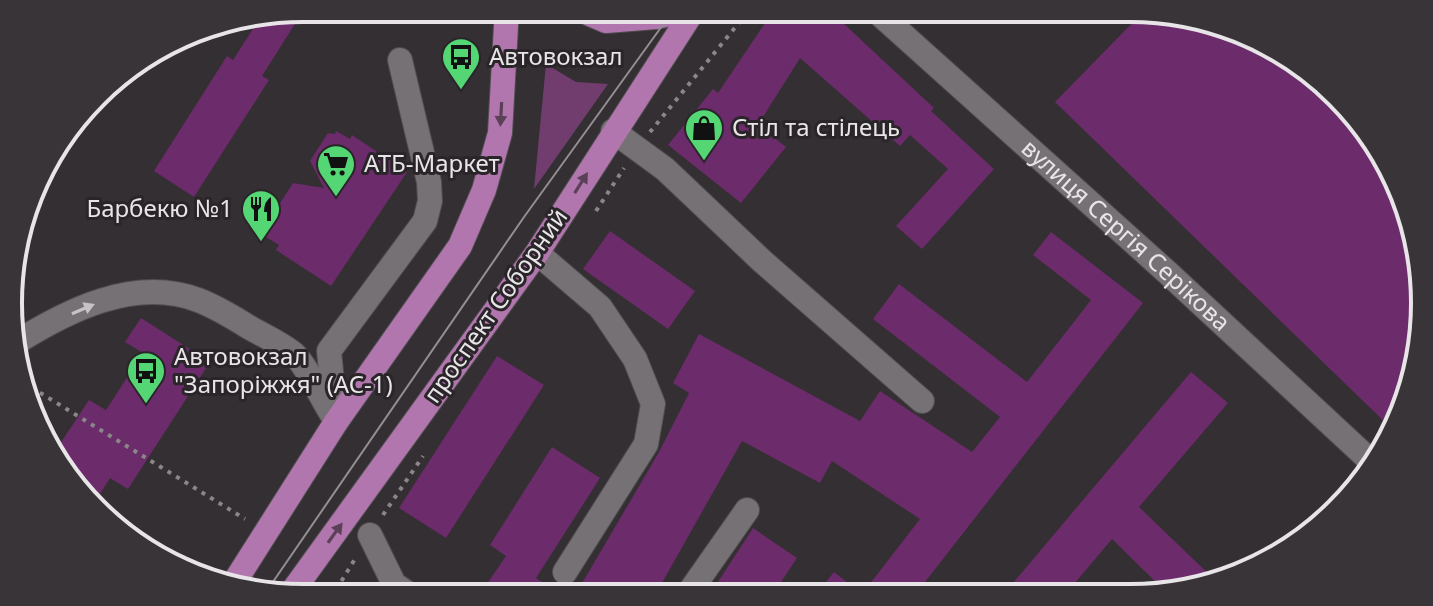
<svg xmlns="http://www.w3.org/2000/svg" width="1433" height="606" font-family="'Noto Sans',sans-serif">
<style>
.green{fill:#703d6e}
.building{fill:#6c2b6a}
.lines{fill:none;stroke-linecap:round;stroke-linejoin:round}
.minor-casing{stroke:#504d50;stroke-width:26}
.major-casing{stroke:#504d50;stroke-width:26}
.path{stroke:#8a8689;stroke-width:4;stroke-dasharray:4 6;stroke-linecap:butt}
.minor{stroke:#767175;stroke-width:24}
.major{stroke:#b276af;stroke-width:24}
.tram{stroke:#938f92;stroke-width:2}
.oneway{fill:#5a4158}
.oneway2{fill:#c6c2c6}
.labels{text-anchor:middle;stroke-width:6;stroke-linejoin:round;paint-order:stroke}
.poi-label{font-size:24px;fill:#e8e5e8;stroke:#2a2529;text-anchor:start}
.street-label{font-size:24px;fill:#e8e5e8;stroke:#2a2529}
.rim{fill:none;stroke:#e8e5e8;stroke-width:4}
</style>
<rect width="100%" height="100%" fill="#342f33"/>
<polygon class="green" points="546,64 576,82 608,84 534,189"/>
<g class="building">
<polygon points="305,8 262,76 269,80 194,197 154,171 227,56 233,60 262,15"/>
<polygon points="775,8 827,8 934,108 931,111 994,169 922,249 896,226 948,169 910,135 900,146 800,58 758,125 786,147 741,203 668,145 713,89 718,93"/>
<polygon points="1145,10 1225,24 1325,82 1395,173 1424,284 1409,398 1393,430 1055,102"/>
<polygon points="336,131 350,139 352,135 407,172 331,286 276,250 279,245 266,237 279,217 275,211 293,183 324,188 310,161 328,133 335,134"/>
<polygon points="610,231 695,291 668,329 583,269"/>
<polygon points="1051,232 1143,303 914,596 815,596 834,572 862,594 920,519 832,461 820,483 742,441 654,597 574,597 659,452 689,393 673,383 699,334 860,421 880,391 972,452 1000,417 873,319 899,284 1027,382 1091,300 1033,255"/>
<polygon points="141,318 210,362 128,489 110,478 93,505 52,456 89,400 106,410 143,353 125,342"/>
<polygon points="497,356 544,385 446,538 399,508"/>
<polygon points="1191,372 1228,403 1139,507 1217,582 1169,595 1112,539 1064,596 1002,596"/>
<polygon points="552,447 600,478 536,578 565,597 478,597 506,556 490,545"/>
<polygon points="753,528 797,558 771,597 708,597"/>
</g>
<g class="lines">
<g class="minor-casing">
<g id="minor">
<path id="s1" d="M873,8L1168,273L1376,466"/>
<polyline points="613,131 665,169 762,261 922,401"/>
<polyline points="537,253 600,307 635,359 653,404 646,444 565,572"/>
<path d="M14,344C66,311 134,276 198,300C214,306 231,316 247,326C262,335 281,343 294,354C306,365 323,401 333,416"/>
<polyline points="336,422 329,351 425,221 430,201 429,182 400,60"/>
<polyline points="370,535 394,584 414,598"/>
<polyline points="686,597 747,510"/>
</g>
</g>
<g class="major-casing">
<g id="major">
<polyline points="576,8 606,21 656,17 694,9"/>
<polyline points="232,586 336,422 460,246 484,190 500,133 507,8"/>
<polyline points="289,596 537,253 695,8"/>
</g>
</g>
<g class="path">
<polyline points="650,132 751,8"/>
<polyline points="596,211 624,168"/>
<polyline points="23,386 26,384 245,519"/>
<polyline points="383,515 423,456"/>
<polyline points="331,598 355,559"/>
</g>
<use href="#minor" class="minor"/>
<use href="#major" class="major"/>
<polyline class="tram" points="266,592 524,217 675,8"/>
</g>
<defs><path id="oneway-solid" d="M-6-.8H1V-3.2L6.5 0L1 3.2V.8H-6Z" transform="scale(2)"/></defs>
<g class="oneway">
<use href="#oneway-solid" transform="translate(501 114) rotate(93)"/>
<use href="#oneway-solid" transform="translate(581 183) rotate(-58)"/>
<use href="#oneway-solid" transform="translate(335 533) rotate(-54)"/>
</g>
<use class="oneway2" href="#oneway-solid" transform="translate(83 309) rotate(-23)"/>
<defs>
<g id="bus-pin" transform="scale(2)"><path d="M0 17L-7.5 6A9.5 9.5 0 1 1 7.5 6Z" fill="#53d673" stroke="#2a2529"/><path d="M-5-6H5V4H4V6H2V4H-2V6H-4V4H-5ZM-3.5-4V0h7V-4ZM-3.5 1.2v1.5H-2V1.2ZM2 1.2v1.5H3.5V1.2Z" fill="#111"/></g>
<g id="shop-pin" transform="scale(2)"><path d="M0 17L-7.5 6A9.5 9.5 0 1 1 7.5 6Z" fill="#53d673" stroke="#2a2529"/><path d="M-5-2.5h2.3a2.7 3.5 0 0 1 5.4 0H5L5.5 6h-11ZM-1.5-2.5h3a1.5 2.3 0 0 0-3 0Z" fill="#111"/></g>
<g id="supermarket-pin" transform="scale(2)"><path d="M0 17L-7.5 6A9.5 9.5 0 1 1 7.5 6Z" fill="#53d673" stroke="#2a2529"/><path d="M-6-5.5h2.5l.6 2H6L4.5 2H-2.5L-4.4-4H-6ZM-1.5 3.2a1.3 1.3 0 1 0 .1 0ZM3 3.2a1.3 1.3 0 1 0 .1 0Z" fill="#111"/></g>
<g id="restaurant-pin" transform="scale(2)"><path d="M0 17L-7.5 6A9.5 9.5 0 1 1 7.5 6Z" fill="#53d673" stroke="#2a2529"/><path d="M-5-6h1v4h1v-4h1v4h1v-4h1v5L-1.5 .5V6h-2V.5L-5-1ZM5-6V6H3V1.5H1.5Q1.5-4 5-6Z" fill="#111"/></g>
</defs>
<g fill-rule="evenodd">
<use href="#bus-pin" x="461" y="57"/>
<use href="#shop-pin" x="704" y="128"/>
<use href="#supermarket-pin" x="336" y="164"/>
<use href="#restaurant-pin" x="261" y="209"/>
<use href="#bus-pin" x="146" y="371"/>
</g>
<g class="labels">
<g class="poi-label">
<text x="489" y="65">Автовокзал</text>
<text x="732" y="136">Стіл та стілець</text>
<text x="364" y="172">АТБ-Маркет</text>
<text x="233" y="217" text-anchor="end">Барбекю №1</text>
<text x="174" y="365">Автовокзал<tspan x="174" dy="28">"Запоріжжя" (АС-1)</tspan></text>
</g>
<g class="street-label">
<text dy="8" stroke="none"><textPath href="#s1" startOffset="340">вулиця Сергія Серікова</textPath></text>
<text transform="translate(496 306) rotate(-55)" y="8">проспект Соборний</text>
</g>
</g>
<path d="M0 0H1433V606H0ZM303 22H1130A281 281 0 0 1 1411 303V303A281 281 0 0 1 1130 584H303A281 281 0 0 1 22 303V303A281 281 0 0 1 303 22Z" fill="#393438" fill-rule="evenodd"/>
<path class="rim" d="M303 22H1130A281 281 0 0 1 1411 303V303A281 281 0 0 1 1130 584H303A281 281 0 0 1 22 303V303A281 281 0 0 1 303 22Z"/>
</svg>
